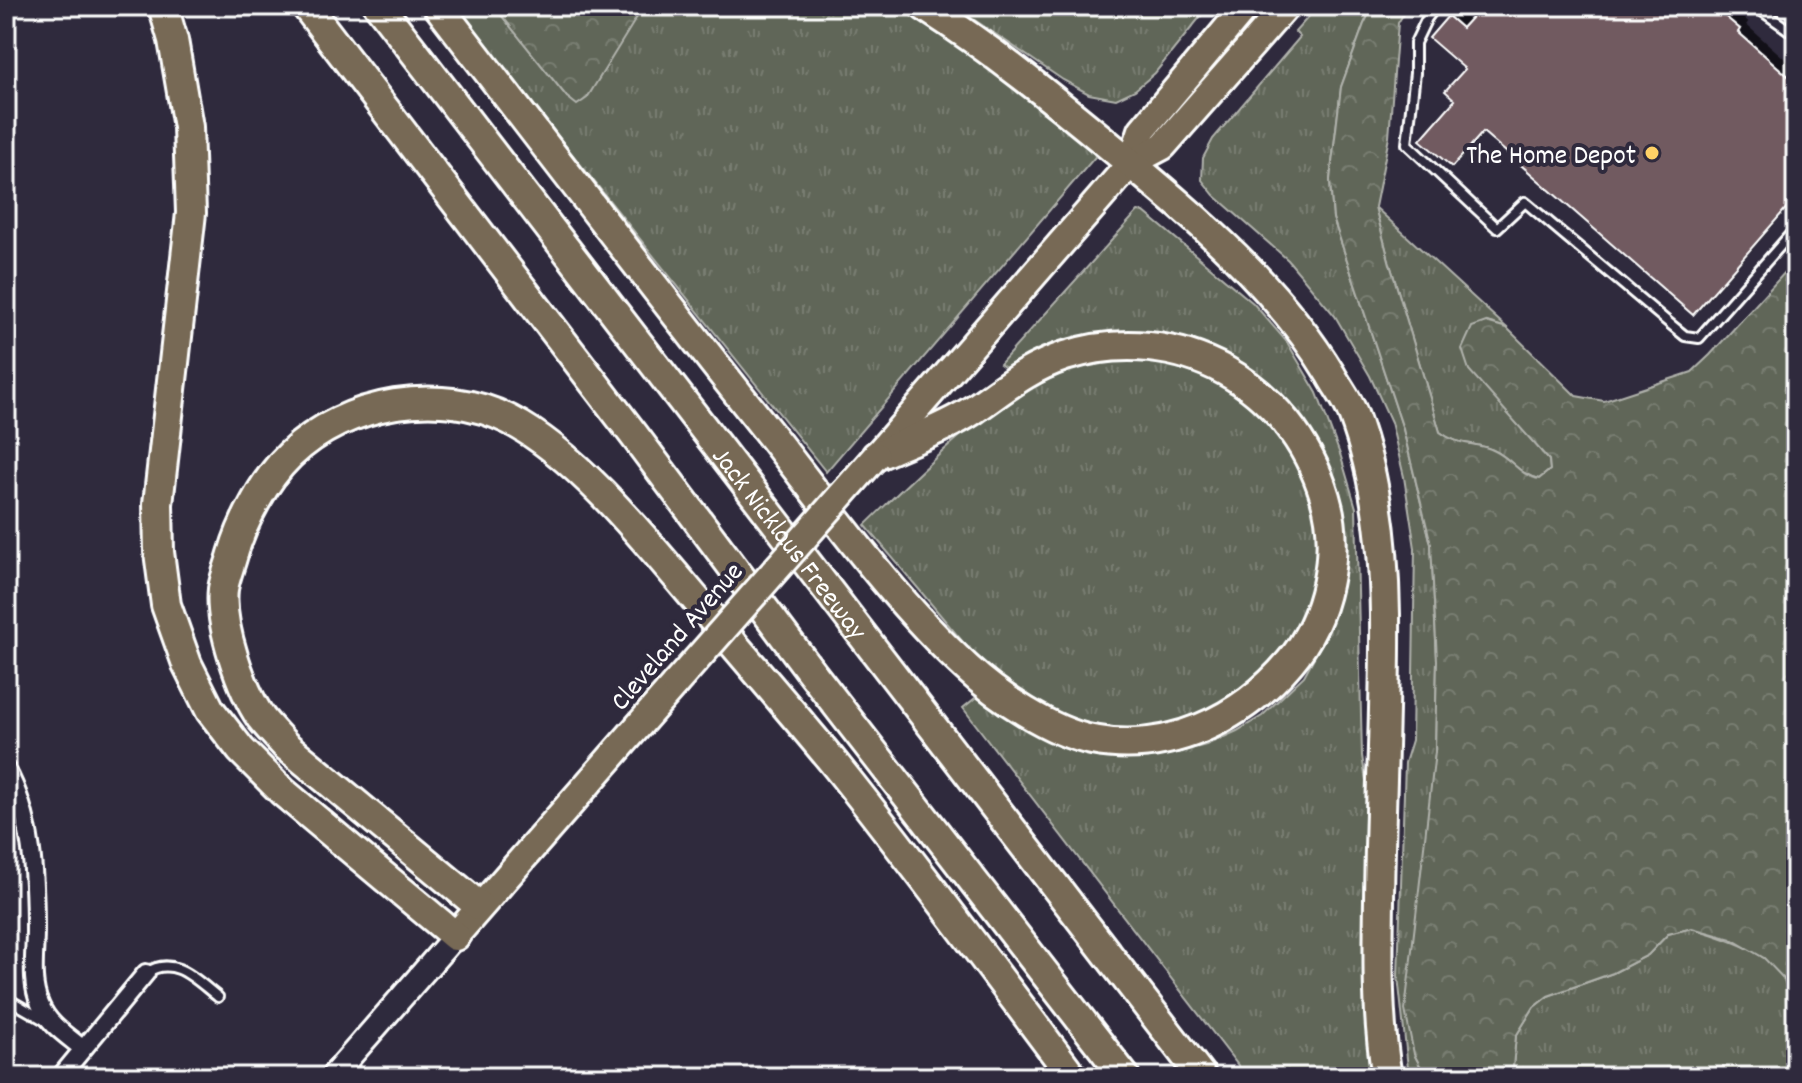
<svg xmlns="http://www.w3.org/2000/svg" width="1802" height="1083" font-family="Dekko,sans-serif">
<style>
.grass{fill:url(#grass-tufts);stroke:#b0b2ac;stroke-width:2}
.forest{fill:url(#forest-crowns);stroke:#b0b2ac;stroke-width:2}
.building{fill:#715a61;stroke:#fff;stroke-width:2;filter:url(#shadow)}
.lines{fill:none;stroke-linecap:round;stroke-linejoin:round}
.lane-casing{stroke:#fff;stroke-width:14}
.street-casing{stroke:#fff;stroke-width:22}
.secondary-casing{stroke:#fff;stroke-width:28}
.primary-casing{stroke:#fff;stroke-width:32}
.highway-casing{stroke:#fff;stroke-width:34}
.lane{stroke:#2f2a3d;stroke-width:8}
.street{stroke:#2f2a3d;stroke-width:16}
.secondary{stroke:#2f2a3d;stroke-width:22}
.primary{stroke:#776954;stroke-width:26}
.highway{stroke:#776954;stroke-width:28}
.primary-bridge-casing{stroke:#fff;stroke-width:32;stroke-linecap:butt}
.primary-bridge{stroke:#776954;stroke-width:26}
.poi-dot{fill:#ffd166;stroke:#2f2a3d;stroke-width:3}
.labels{text-anchor:middle;stroke-width:8;stroke-linejoin:round;paint-order:stroke}
.poi-label{font-size:28px;fill:#fff;stroke:#2f2a3d;text-anchor:end}
.street-label{font-size:28px;fill:#fff;stroke:#2f2a3d}
</style>
<defs>
<pattern id="grass-tufts" width="24" height="20" patternUnits="userSpaceOnUse" patternTransform="scale(2)"><rect width="24" height="20" fill="#606658"/><path d="M3 7l-1-3M5 7V3M7 7l1-3M15 17l-1-3M17 17v-4M19 17l1-3" fill="none" stroke="#787d71"/></pattern>
<pattern id="forest-crowns" width="20" height="18" patternUnits="userSpaceOnUse" patternTransform="scale(2)"><rect width="20" height="18" fill="#606658"/><path d="M2 6a3 3 0 1 1 6 0M12 15a3 3 0 1 1 6 0" fill="none" stroke="#787d71"/></pattern>
<filter id="shadow"><feDropShadow dx="7" dy="-7" stdDeviation="0" flood-color="#0009"/></filter>
</defs>
<rect width="100%" height="100%" fill="#2f2a3d"/>
<filter id="ink" filterUnits="userSpaceOnUse"><feTurbulence type="fractalNoise" baseFrequency=".0125" numOctaves="2"/><feDisplacementMap in="SourceGraphic" scale="16" xChannelSelector="R" yChannelSelector="G"/><feConvolveMatrix kernelMatrix="1 2 1 2 8 2 1 2 1" color-interpolation-filters="sRGB"/></filter>
<g filter="url(#ink)">
<g class="grass">
<polygon points="454,6 494,6 567,97 646,6 912,6 1093,145 1095,157 826,472"/>
<polygon points="954,6 1209,6 1155,73 1135,90 1116,99 1089,94 1063,80"/>
<polygon points="1318,6 1373,6 1364,24 1341,87 1330,180 1333,218 1403,429 1431,544 1437,660 1435,752 1414,1054 1426,1077 1409,1077 1398,976 1405,763 1412,740 1415,548 1404,477 1391,422 1370,376 1335,316 1288,260 1214,195 1202,180 1203,158 1213,139 1300,37 1295,32"/>
<path d="M1375,207L1507,328L1487,322L1470,370L1549,460L1550,470L1539,479C1520,475 1512,460 1495,451C1475,441 1459,447 1440,432L1390,264Z"/>
<polygon points="1138,211 1144,212 1253,303 1287,342 1317,393 1341,457 1356,508 1362,756 1371,812 1377,1077 1247,1077 963,708 985,690 1132,756 1175,753 1206,745 1237,731 1262,716 1304,676 1329,630 1342,584 1345,543 1324,459 1305,422 1274,389 1243,367 1201,351 1008,370 1000,364"/>
<path d="M1136,358L1177,363L1225,379L1306,460L1325,535L1314,618L1244,706L1150,736L1080,726L1035,704L1003,683L978,660L865,525C917,475 995,394 1063,370C1086,361 1111,359 1136,358Z"/>
<path d="M1692,928C1722,937 1771,951 1785,982C1789,991 1790,1004 1792,1013L1796,1015V1077H1512L1516,1036L1534,1007L1548,996L1613,973L1648,955L1668,934Z"/>
</g>
<g class="forest">
<polygon points="494,6 646,6 640,12 587,98 577,105 567,97"/>
<path d="M1373,6H1408L1398,23L1389,137L1375,207L1390,264L1440,432C1459,447 1475,441 1495,451C1512,459 1520,476 1539,479L1550,470L1549,460L1469,370L1462,349L1472,327L1486,322L1507,328L1576,396L1604,401L1692,372L1710,355L1796,260V1015L1792,1014L1785,980L1764,958L1731,939L1692,928L1668,934L1648,955L1613,973L1548,996L1534,1007L1516,1036L1512,1077H1426L1414,1054L1405,1010L1435,752L1437,660L1431,544L1403,429L1333,218L1330,180L1341,87L1364,24Z"/>
</g>
<polygon class="building" points="1482,6 1713,6 1740,29 1738,32 1788,76 1796,67 1796,197 1693,315 1483,132 1452,167 1420,140 1455,100 1445,91 1465,69 1429,38 1448,16 1462,28"/>
<g class="lines">
<g class="lane-casing">
<g id="lane">
<polyline points="1436,6 1427,18 1415,43 1415,73 1407,144 1497,228 1525,202 1669,323 1685,336 1699,338 1796,228"/>
<polyline points="1755,6 1796,35"/>
<path d="M146,973C174,954 196,980 218,997"/>
<polyline points="6,998 46,1021"/>
</g>
</g>
<g class="street-casing">
<g id="street">
<path d="M6,769C33,817 35,877 35,931C35,954 30,983 40,1004C48,1024 66,1035 82,1048"/>
<polyline points="60,1077 146,973"/>
</g>
</g>
<g class="secondary-casing">
<polyline id="secondary" points="332,1077 455,936"/>
</g>
<g class="primary-casing">
<g id="primary">
<polyline points="1131,163 1142,130 1246,6"/>
<polyline points="876,456 1131,163 1163,146 1286,6"/>
<polyline points="455,936 675,684"/>
</g>
</g>
<g class="highway-casing">
<g id="highway">
<polyline points="163,6 173,40 188,127 191,213 158,504 159,552 166,605 187,664 210,710 241,750 283,792 455,936"/>
<polyline points="306,6 634,435 809,669 1125,1077"/>
<path id="s1" d="M379,6L1202,1077"/>
<path d="M438,6C547,148 655,289 766,429C830,510 890,597 967,668C997,696 1051,732 1092,740C1168,755 1242,719 1290,662C1327,619 1341,550 1325,497C1291,384 1179,320 1065,356C1026,369 1005,388 973,410C944,429 908,441 876,456"/>
<path d="M924,6C993,50 1054,100 1117,152C1196,218 1277,285 1331,375C1338,388 1348,400 1353,414C1377,477 1384,546 1385,614C1386,709 1380,804 1379,900C1378,959 1377,1018 1387,1077"/>
<path d="M479,906L285,745C277,736 268,727 261,718C241,689 219,625 223,589C225,577 230,565 233,554C242,522 265,479 290,455C345,401 442,385 510,420C583,458 655,552 709,615C750,664 793,713 834,763C916,865 994,972 1073,1077"/>
</g>
</g>
<use href="#lane" class="lane"/>
<use href="#street" class="street"/>
<use href="#secondary" class="secondary"/>
<use href="#primary" class="primary"/>
<use href="#highway" class="highway"/>
<g class="primary-bridge-casing">
<polyline id="primary-bridge" points="675,684 876,456"/>
</g>
<use href="#primary-bridge" class="primary-bridge"/>
</g>
</g>
<circle class="poi-dot" cx="1652" cy="153" r="8"/>
<g class="labels">
<g class="poi-label">
<text x="1636" y="163">The Home Depot</text>
</g>
<g class="street-label">
<text dy="10" stroke="none"><textPath href="#s1" startOffset="676">Jack Nicklaus Freeway</textPath></text>
<text transform="translate(675 635) rotate(-49)" y="10">Cleveland Avenue</text>
</g>
</g>
<rect width="1802" height="1083" fill="none" stroke="#2f2a3d" stroke-width="32"/>
<rect x="16" y="16" width="1770" height="1051" fill="none" stroke="#fff" stroke-width="3" filter="url(#ink)"/>
</svg>
